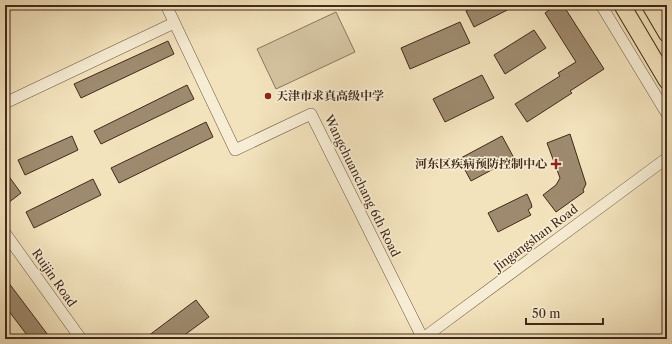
<svg xmlns="http://www.w3.org/2000/svg" width="672" height="344" font-family="'Libre Caslon Text','Noto Serif SC',serif">
<style>
.green{fill:#d5c4a1;stroke:#8c775d}
.building{fill:#9e8a6e;stroke:#422a19}
.lines{fill:none;stroke-linecap:round;stroke-linejoin:round}
.minor-casing{stroke:#6e5842;stroke-width:12}
.highway-casing{stroke:#422a19;stroke-width:18}
.minor{stroke:#f7edd4;stroke-width:11}
.highway{stroke:#f3e3bd;stroke-width:16}
.poi-dot{fill:#8f2418;stroke:#f7edd4;stroke-width:1.5}
.labels{text-anchor:middle;stroke-width:3.5;stroke-linejoin:round;paint-order:stroke}
.poi-label{font-size:12px;font-weight:bold;fill:#422a19;stroke:#f7edd4;text-anchor:start}
.street-label{font-size:12px;fill:#422a19;stroke:#f7edd4}
</style>
<rect width="100%" height="100%" fill="#f3e3bd"/>
<filter id="stains"><feTurbulence type="fractalNoise" baseFrequency=".005" numOctaves="4"/><feColorMatrix values="0 0 0 0 .2 0 0 0 0 .09 0 0 0 0 .02 0 0 0 .5 -.17"/></filter>
<radialGradient id="worn" r=".72"><stop offset=".6" stop-color="#630" stop-opacity="0"/><stop offset="1" stop-color="#630" stop-opacity=".3"/></radialGradient>
<polygon class="green" points="336,12 355,52 276,89 257,49"/>
<g class="building">
<polygon points="478,5 517,5 474,27 466,11"/>
<polygon points="556,5 563,5 604,69 570,91 572,93 527,122 515,104 560,76 558,73 576,62 545,13"/>
<polygon points="460,22 470,43 410,69 401,48"/>
<polygon points="534,30 546,48 505,74 494,55"/>
<polygon points="168,41 174,54 81,98 74,84"/>
<polygon points="482,75 494,98 445,122 433,99"/>
<polygon points="187,85 194,99 101,144 94,131"/>
<polygon points="206,122 213,137 119,183 111,168"/>
<polygon points="570,134 586,184 583,190 584,192 556,212 543,195 556,185 560,178 547,143"/>
<polygon points="72,136 78,150 25,175 18,160"/>
<polygon points="502,136 514,158 471,181 459,159"/>
<polygon points="5,171 21,193 8,203 5,199"/>
<polygon points="93,179 101,195 34,228 26,212"/>
<polygon points="527,194 531,203 532,207 528,210 531,215 498,232 488,213"/>
<polygon points="5,278 51,339 30,339 5,306"/>
<polygon points="196,300 209,317 179,339 144,339"/>
</g>
<g class="lines">
<g class="minor-casing">
<g id="minor">
<polyline points="166,5 235,150 311,114 423,339"/>
<polyline points="601,5 667,114"/>
<polyline points="665,5 667,7"/>
<polyline points="5,103 174,23"/>
<polyline points="5,233 81,339"/>
<polyline points="422,339 667,158"/>
</g>
</g>
<g class="highway-casing">
<g id="highway">
<polyline points="622,5 667,81"/>
<polyline points="650,5 667,34"/>
</g>
</g>
<use href="#minor" class="minor"/>
<use href="#highway" class="highway"/>
</g>
<g class="poi-dot">
<circle cx="268" cy="96" r="4"/>
<path d="M554 158h4v4h4v4h-4v4h-4v-4h-4v-4h4z"/>
</g>
<g class="labels">
<g class="poi-label">
<text x="276" y="100">天津市求真高级中学</text>
<text x="547" y="168" text-anchor="end">河东区疾病预防控制中心</text>
</g>
<g class="street-label">
<text transform="translate(362 186) rotate(64)" y="4">Wangchuanchang 6th Road</text>
<text transform="translate(536 238) rotate(-37)" y="4">Jingangshan Road</text>
<text transform="translate(54 278) rotate(55)" y="4">Ruijin Road</text>
</g>
</g>
<rect width="672" height="344" fill="none" stroke="#f3e3bd" stroke-width="20"/>
<rect x="6" y="6" width="660" height="332" fill="none" stroke="#422a19" stroke-width="2"/>
<rect x="10" y="10" width="652" height="324" fill="none" stroke="#422a19"/>
<path d="M526 318v6h77v-6" fill="none" stroke="#422a19" stroke-width="2"/>
<text x="532" y="318" font-size="12" fill="#422a19" stroke="#f7edd4" stroke-width="3" paint-order="stroke">50 m</text>
<rect width="100%" height="100%" filter="url(#stains)"/>
<rect width="100%" height="100%" fill="url(#worn)"/>
</svg>
